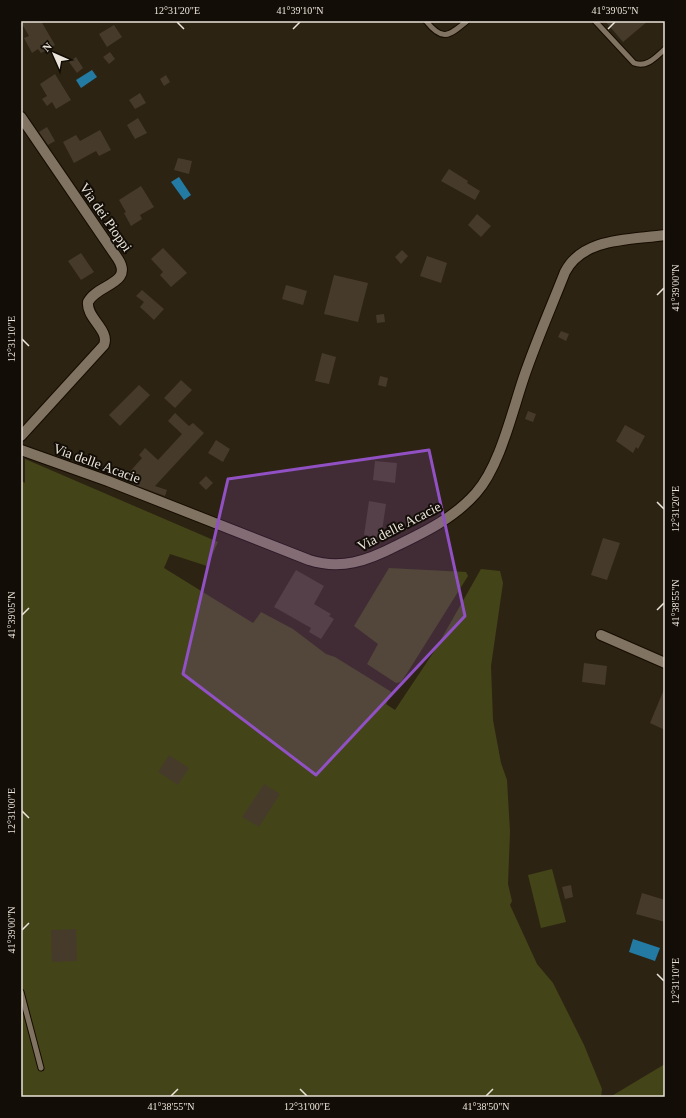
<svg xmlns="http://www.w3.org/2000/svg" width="686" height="1118" font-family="'Times New Roman',serif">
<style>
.green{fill:#434518}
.water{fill:#237ba4}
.building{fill:#463b2a}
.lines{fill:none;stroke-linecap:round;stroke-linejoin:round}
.service-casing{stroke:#150c01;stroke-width:7}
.minor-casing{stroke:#150c01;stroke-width:12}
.service{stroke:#807361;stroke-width:5}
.minor{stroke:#807361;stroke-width:10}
.marked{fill:#9151c4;fill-opacity:0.2;stroke:#9151c4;stroke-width:3;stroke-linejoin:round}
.ticks{fill:none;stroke:#ebe4da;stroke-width:1.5}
.labels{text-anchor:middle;stroke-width:4;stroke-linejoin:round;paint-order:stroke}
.street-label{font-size:14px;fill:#ebe4da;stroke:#120d07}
.neatline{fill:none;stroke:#ebe4da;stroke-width:1.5}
.ticks-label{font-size:10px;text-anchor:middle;fill:#ebe4da}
</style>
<rect width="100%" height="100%" fill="#2d2313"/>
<g class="green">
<polygon points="25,459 218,542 207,566 170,554 164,568 253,623 261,612 293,629 326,654 335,657 390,691 392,693 386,704 395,710 435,650 481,569 500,571 503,583 491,666 493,720 501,763 507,780 510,832 508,884 512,901 510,905 537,964 553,983 584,1045 602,1089 601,1097 21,1097 21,481 25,483"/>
<polygon points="389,568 466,572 468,576 409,670 401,682 396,683 367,664 378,644 354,626"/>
<polygon points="552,869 566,922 541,928 528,875"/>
<polygon points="665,1064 665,1097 610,1097"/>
</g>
<g class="water">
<polygon points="92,70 97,77 81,88 76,80"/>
<polygon points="179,177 191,195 184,200 171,182"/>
<polygon points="633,939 660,948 655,961 629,952"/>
</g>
<g class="building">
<polygon points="26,21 41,21 55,45 41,53 38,49 32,53 24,38 29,36 22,24"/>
<polygon points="605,21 648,21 623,42"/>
<polygon points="114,25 122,37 107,47 99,34"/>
<polygon points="110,52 115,59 109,64 103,57"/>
<polygon points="76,57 83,68 77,73 69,62"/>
<polygon points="55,74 71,100 56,109 52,102 47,106 42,99 47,96 40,84"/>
<polygon points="166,75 170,82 164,86 160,79"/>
<polygon points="140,93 146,103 135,109 129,100"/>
<polygon points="138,118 147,133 135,139 127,125"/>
<polygon points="47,127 55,141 48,145 39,132"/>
<polygon points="100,130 111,150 99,156 96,151 74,163 63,142 76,135 80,141"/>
<polygon points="178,158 192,161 189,174 174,170"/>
<polygon points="449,169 468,181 467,183 480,191 475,200 441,181"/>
<polygon points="141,186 154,207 140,215 142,219 131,226 124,213 126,212 119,200"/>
<polygon points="477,214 491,226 481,237 468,225"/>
<polygon points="163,248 187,273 171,287 160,275 163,272 151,259"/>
<polygon points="402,250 408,256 401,264 395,257"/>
<polygon points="81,253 94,272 81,280 68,261"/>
<polygon points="427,256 447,263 441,283 420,276"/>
<polygon points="334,275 368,283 358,322 324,314"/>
<polygon points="286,285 307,291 303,305 282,299"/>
<polygon points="142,290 164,309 154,320 140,307 144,302 136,296"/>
<polygon points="384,314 385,322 377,323 376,315"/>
<polygon points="561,331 569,334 566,341 558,337"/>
<polygon points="322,353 336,357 329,384 315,381"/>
<polygon points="380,376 388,378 386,387 378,385"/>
<polygon points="181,380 192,390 175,408 164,398"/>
<polygon points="139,385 150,395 120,426 109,415"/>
<polygon points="528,411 536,414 533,422 525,419"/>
<polygon points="175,413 189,426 193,423 204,433 155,486 167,490 165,496 135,485 126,476 142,458 139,455 145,448 158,460 182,434 168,421"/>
<polygon points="625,425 645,436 638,449 636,447 633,453 616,441"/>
<polygon points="216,440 230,449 223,462 208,453"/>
<polygon points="375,461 397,463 395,483 373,480"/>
<polygon points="206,476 213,483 206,490 199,483"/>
<polygon points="369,501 386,504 381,538 364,535"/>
<polygon points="603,538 620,543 607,580 591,575"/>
<polygon points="296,570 324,586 314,604 331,614 329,616 334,619 321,639 309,632 311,628 274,607"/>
<polygon points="584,663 607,666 605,685 582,682"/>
<polygon points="665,687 665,730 650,723"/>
<polygon points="169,755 189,768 178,785 158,772"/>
<polygon points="264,784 280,794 259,827 242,817"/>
<polygon points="571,885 573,897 565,899 562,887"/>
<polygon points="642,893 665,900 665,922 636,914"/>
<polygon points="76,929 77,961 52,962 51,930"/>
</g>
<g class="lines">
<g class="service-casing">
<g id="service">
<path d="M426,21C442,41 448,37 467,21"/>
<path d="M595,21L634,63C647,68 656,57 665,49"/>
<polyline points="21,992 41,1068"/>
</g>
</g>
<g class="minor-casing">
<g id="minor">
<path d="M21,117L118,259C134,284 97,284 88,302C86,318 110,330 104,345L21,436"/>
<path d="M21,450L108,481L309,560C341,570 367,561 396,546C425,532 454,518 476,493C501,465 513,407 526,371C538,337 552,305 565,272C583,237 631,240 665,235"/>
<polyline points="601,635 665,663"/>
</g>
</g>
<use href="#service" class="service"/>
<use href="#minor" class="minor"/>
</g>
<path class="marked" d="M429,450L465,616L316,775L183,674L228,479Z"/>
<path class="ticks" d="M177,22L184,29M293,29L300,22M608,29L615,22M657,295L664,288M22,339L29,346M657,502L664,509M657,610L664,603M22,615L29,608M22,811L29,818M22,930L29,923M657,974L664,981M300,1089L307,1096M171,1096L178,1089M486,1096L493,1089"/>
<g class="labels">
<g class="street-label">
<text transform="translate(106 217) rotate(55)" y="5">Via dei Pioppi</text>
<text transform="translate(97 463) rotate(20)" y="5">Via delle Acacie</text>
<text transform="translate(399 526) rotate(-27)" y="5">Via delle Acacie</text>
</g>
</g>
<rect width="686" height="1118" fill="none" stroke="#120d07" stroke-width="44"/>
<g transform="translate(54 54) rotate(315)" stroke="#120d07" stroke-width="3" paint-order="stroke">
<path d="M0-3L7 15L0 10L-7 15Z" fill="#ebe4da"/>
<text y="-6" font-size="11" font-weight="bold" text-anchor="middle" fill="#ebe4da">N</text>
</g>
<rect x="22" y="22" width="642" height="1074" class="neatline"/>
<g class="ticks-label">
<text x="177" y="14">12°31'20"E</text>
<text x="300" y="14">41°39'10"N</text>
<text x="615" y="14">41°39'05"N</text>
<text transform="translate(675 288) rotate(-90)" y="4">41°39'00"N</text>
<text transform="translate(11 339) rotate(-90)" y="4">12°31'10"E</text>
<text transform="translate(675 509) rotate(-90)" y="4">12°31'20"E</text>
<text transform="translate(675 603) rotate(-90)" y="4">41°38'55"N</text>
<text transform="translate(11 615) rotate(-90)" y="4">41°39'05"N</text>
<text transform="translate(11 811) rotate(-90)" y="4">12°31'00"E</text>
<text transform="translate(11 930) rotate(-90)" y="4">41°39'00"N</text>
<text transform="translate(675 981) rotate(-90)" y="4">12°31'10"E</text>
<text x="171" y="1110">41°38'55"N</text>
<text x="307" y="1110">12°31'00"E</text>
<text x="486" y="1110">41°38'50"N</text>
</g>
</svg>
